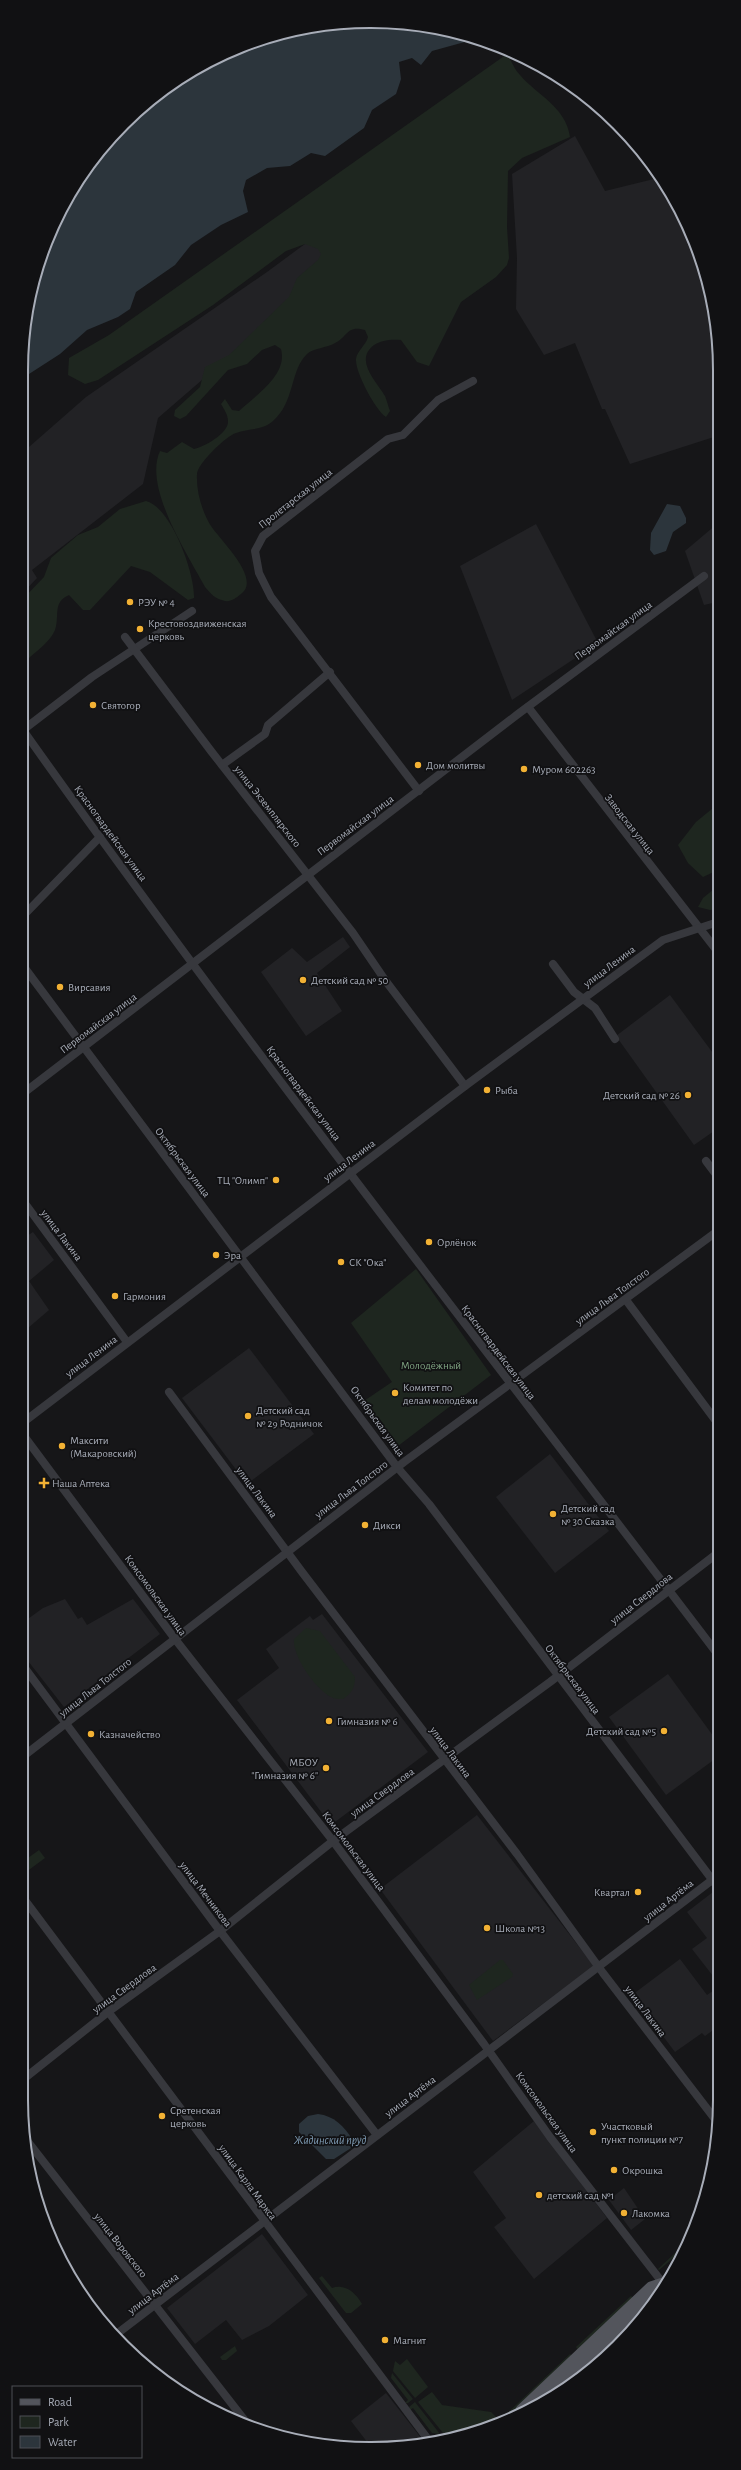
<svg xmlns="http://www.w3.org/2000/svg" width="741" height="2470" font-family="'Alegreya Sans',sans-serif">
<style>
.built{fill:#222225}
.green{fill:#1e261f}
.water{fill:#2c353c}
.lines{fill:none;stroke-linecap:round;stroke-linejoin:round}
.minor{stroke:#37383d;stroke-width:8}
.major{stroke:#53555c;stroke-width:11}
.poi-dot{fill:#f2b134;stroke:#111113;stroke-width:1.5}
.labels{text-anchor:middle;stroke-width:3.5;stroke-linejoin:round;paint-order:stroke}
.street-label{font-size:11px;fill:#a8adb8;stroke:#111113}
.poi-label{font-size:11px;fill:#a8adb8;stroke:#111113;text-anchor:start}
.park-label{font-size:11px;fill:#7fa381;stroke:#111113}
.water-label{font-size:12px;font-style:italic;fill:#7f9bb3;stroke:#111113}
.rim{fill:none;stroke:#a8adb8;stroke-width:2}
</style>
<rect width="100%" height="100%" fill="#161618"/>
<g class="built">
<polygon points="575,136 605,191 658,178 684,216 717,325 717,436 630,464 605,409 602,409 575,343 544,355 516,309 517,258 512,174"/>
<polygon points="390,181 277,315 158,418 143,484 32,570 37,578 21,595 21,454 86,397 267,272"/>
<polygon points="536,524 598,643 512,700 460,566"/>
<polygon points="717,524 717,602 704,605 685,551"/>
<polygon points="343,937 350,947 317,973 342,1011 306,1036 261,972 292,948 307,962"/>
<polygon points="670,995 718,1060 718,1131 717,1129 694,1145 616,1036"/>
<polygon points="33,1232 54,1260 29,1281 49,1310 21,1334 21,1240"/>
<polygon points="249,1348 314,1434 247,1484 182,1398"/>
<polygon points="550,1454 609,1531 555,1573 496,1497"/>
<polygon points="65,1599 78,1619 82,1617 87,1625 133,1599 160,1634 64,1707 21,1652 21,1624 43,1608"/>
<polygon points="322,1614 428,1752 331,1825 237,1700 279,1668 266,1649 310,1616 313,1620"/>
<polygon points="668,1674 719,1744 719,1756 666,1795 609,1717"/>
<polygon points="477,1815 594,1966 493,2041 380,1889"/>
<polygon points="713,1892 720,1902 720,1985 692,1949 707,1938 687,1912"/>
<polygon points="680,1959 707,1995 720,1986 720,2025 705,2036 702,2033 675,2052 632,1995"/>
<polygon points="534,2121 607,2218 534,2279 494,2227 506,2218 473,2172"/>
<polygon points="624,2188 645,2219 631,2230 609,2200"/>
<polygon points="262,2234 308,2295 269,2326 242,2340 226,2320 195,2344 167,2308"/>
<polygon points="386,2393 425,2443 394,2448 371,2447 351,2421"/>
</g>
<g class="green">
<path d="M507,54C511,60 514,69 520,75C537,95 566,107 570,137L522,158L508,171L507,227L509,258L507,265L496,277L461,302L429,366L417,362L401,340C392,339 381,340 374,345C354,360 376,381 385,396C387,401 388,406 390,411L386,417C376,411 355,372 356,359C357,351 366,345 368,337L365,330C346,325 348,337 335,343C327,348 313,348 307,354C290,370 295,402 273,421C262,431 248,428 236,433C226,436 197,464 197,474C196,491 202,512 211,526C220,540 262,579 241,594C236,598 231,602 225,601C215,599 211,594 205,587C188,555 143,487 160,451L167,453L182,442L194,449C204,447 229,433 228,421C228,415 224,409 221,404L225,399L232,410L239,411C256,395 288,375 281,349L275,345L262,350L247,364L228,370L186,416L180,419L174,416L175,410L200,387L205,367L229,355L289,297L297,278L318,260L321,254L318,249L305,244L286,251L213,305L98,380L85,384L68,375L69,358L109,335Z"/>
<path d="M146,501C171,507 195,573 194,598L188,600L150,572L131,566L90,610H83L69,595C52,602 60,616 55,630C51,641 35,652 27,660L21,662V601L44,577L51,558L78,535L98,527L120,509Z"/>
<polygon points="718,804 718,870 703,877 688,863 678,845 696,822"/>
<polygon points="714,889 718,892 718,909 710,910 698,907 703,898"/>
<polygon points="416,1269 491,1375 398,1446 361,1403 392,1382 351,1323"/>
<path d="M306,1628L320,1631L355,1677C355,1688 352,1693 343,1699C339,1699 334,1699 331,1697C315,1689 292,1655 294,1639Z"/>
<polygon points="39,1850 45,1858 22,1875 21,1863"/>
<polygon points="500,1960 503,1960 513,1974 512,1977 477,2000 469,1985"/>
<polygon points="690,2239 685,2248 659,2270 658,2269"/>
<path d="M322,2276L332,2288C345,2283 356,2293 362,2304L351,2313H346L319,2278Z"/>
<polygon points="631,2296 633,2298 578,2350 576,2347"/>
<polygon points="235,2346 237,2351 226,2360 222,2360 220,2357"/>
<polygon points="570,2354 572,2356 508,2416 500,2420"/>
<polygon points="407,2359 428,2387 415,2398 393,2371 395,2361 400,2365"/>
<polygon points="392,2373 413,2399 408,2403 405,2403 408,2400 391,2378"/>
<path d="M432,2392L442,2405L491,2412L496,2417C478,2434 466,2435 443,2433L418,2402Z"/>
<polygon points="415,2402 440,2434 432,2433 413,2408 410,2410 409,2407"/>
</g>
<g class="water">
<path d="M371,21L439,28L472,40L432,51L421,65L412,58L399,62L401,79L396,94L372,110L364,128L325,156L311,153L290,166L267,168L246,180L243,191L248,212L221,225L191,245L175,265L136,292L130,309L118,317L87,330L60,354L29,374L21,384C21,252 85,129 203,65C215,59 226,52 238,47C258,40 281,33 302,28C324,23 348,23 371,21Z"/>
<polygon points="667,504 680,506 686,518 686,523 673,532 666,551 654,555 650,550 651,533"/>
<path d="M318,2114C334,2116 344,2126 352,2139L351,2148L334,2159H326L299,2132V2124L308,2116Z"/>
</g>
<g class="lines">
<g class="minor">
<path d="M192,611L92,677L23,730C246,1045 486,1349 719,1656"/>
<polyline points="125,637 211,751 353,933 385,980 465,1086"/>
<polyline points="528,707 718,952"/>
<polyline points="222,765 265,734 268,725 330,672"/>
<polyline points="419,791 271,597 259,573 255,551 263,536 388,439 403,435 438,400 473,381"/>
<polyline points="21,918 100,837"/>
<polyline points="21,963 397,1467 429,1504 720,1890"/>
<polyline points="553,964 574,992 595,1008 615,1039"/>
<polyline points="21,1095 518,714 704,576"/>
<polyline points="706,1161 718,1177"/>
<polyline points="21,1198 127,1342"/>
<polyline points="626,1300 719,1425"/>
<polyline points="169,1392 302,1572 517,1854 603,1973 718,2123"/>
<polyline points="21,1424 465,1086 663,940 718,922"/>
<polyline points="21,1432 175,1639 333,1841 484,2044 550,2137 665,2286"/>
<polyline points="21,1663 220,1931 377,2135"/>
<polyline points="21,1758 404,1462 719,1230"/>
<polyline points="21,1895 430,2442"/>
<polyline points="21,2081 108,2012 220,1931 333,1841 550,1682 719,1552"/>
<polyline points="25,2138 246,2422"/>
<polyline points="114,2336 720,1874"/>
</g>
<g class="major">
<polyline points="547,2398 657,2294 670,2276"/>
<polyline points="521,2410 651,2287 663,2283"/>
</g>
</g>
<g class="poi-dot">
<circle cx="130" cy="602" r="4"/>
<circle cx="140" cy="629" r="4"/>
<circle cx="93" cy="705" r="4"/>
<circle cx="418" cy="765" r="4"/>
<circle cx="524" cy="769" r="4"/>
<circle cx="303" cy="980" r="4"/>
<circle cx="60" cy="987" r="4"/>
<circle cx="487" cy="1090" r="4"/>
<circle cx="688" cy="1095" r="4"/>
<circle cx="276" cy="1180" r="4"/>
<circle cx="429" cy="1242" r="4"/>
<circle cx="216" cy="1255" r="4"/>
<circle cx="341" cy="1262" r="4"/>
<circle cx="115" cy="1296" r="4"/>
<circle cx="395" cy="1393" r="4"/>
<circle cx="248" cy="1416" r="4"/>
<circle cx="62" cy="1446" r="4"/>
<path d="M42 1477h4v4h4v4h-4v4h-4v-4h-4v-4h4z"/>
<circle cx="553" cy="1514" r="4"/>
<circle cx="365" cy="1525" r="4"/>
<circle cx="329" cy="1721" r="4"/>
<circle cx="664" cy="1731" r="4"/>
<circle cx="91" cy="1734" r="4"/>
<circle cx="326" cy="1768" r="4"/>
<circle cx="638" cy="1892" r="4"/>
<circle cx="487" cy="1928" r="4"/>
<circle cx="162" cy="2116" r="4"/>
<circle cx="593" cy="2132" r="4"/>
<circle cx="614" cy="2170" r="4"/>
<circle cx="539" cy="2195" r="4"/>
<circle cx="624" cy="2213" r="4"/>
<circle cx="385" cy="2340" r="4"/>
</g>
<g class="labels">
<g class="street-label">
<text transform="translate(295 498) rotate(-38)" y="4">Пролетарская улица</text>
<text transform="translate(613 630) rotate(-36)" y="4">Первомайская улица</text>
<text transform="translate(268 806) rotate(52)" y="4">улица Экземплярского</text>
<text transform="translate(630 824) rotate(52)" y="4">Заводская улица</text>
<text transform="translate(355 825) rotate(-37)" y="4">Первомайская улица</text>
<text transform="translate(111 833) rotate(54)" y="4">Красногвардейская улица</text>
<text transform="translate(609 966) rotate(-37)" y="4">улица Ленина</text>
<text transform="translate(98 1023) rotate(-37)" y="4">Первомайская улица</text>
<text transform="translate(304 1093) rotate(53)" y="4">Красногвардейская улица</text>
<text transform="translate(349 1160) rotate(-37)" y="4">улица Ленина</text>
<text transform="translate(183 1162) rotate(53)" y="4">Октябрьская улица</text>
<text transform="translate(62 1235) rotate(53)" y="4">улица Лакина</text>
<text transform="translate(612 1296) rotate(-36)" y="4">улица Льва Толстого</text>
<text transform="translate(499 1352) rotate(53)" y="4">Красногвардейская улица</text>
<text transform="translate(91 1356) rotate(-37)" y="4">улица Ленина</text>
<text transform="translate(378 1421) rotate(54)" y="4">Октябрьская улица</text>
<text transform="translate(351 1489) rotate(-37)" y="4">улица Льва Толстого</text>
<text transform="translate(257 1492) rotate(53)" y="4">улица Лакина</text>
<text transform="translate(156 1595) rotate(54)" y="4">Комсомольская улица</text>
<text transform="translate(641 1598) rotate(-38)" y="4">улица Свердлова</text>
<text transform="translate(573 1679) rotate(53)" y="4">Октябрьская улица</text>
<text transform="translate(95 1687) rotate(-38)" y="4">улица Льва Толстого</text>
<text transform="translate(451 1752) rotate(53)" y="4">улица Лакина</text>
<text transform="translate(382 1792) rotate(-36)" y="4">улица Свердлова</text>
<text transform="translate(354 1851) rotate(53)" y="4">Комсомольская улица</text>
<text transform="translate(206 1894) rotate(53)" y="4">улица Мечникова</text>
<text transform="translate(668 1900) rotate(-38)" y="4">улица Артёма</text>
<text transform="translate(124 1988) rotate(-36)" y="4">улица Свердлова</text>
<text transform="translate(646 2011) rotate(53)" y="4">улица Лакина</text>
<text transform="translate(410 2096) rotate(-37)" y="4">улица Артёма</text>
<text transform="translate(547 2112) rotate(54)" y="4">Комсомольская улица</text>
<text transform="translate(248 2182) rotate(54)" y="4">улица Карла Маркса</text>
<text transform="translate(121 2245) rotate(52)" y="4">улица Воровского</text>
<text transform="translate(153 2293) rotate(-37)" y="4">улица Артёма</text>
</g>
<g class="poi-label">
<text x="138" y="606">РЭУ № 4</text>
<text x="148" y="627">Крестовоздвиженская<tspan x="148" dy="13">церковь</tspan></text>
<text x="101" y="709">Святогор</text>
<text x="426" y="769">Дом молитвы</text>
<text x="532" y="773">Муром 602263</text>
<text x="311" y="984">Детский сад № 50</text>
<text x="68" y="991">Вирсавия</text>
<text x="495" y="1094">Рыба</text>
<text x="680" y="1099" text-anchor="end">Детский сад № 26</text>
<text x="268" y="1184" text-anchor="end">ТЦ "Олимп"</text>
<text x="437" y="1246">Орлёнок</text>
<text x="224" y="1259">Эра</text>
<text x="349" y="1266">СК "Ока"</text>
<text x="123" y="1300">Гармония</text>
<text x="403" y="1391">Комитет по<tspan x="403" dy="13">делам молодёжи</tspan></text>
<text x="256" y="1414">Детский сад<tspan x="256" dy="13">№ 29 Родничок</tspan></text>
<text x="70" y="1444">Максити<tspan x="70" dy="13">(Макаровский)</tspan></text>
<text x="52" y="1487">Наша Аптека</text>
<text x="561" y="1512">Детский сад<tspan x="561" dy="13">№ 30 Сказка</tspan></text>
<text x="373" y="1529">Дикси</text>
<text x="337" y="1725">Гимназия № 6</text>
<text x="656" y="1735" text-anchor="end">Детский сад №5</text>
<text x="99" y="1738">Казначейство</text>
<text x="318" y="1766" text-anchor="end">МБОУ<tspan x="318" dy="13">"Гимназия № 6"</tspan></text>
<text x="630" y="1896" text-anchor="end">Квартал</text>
<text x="495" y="1932">Школа №13</text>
<text x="170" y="2114">Сретенская<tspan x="170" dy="13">церковь</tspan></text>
<text x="601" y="2130">Участковый<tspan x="601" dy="13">пункт полиции №7</tspan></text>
<text x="622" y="2174">Окрошка</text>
<text x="547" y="2199">детский сад №1</text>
<text x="632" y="2217">Лакомка</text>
<text x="393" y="2344">Магнит</text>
</g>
<g class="park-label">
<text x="431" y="1369">Молодёжный</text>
</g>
<g class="water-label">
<text x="330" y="2144">Жадинский пруд</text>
</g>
</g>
<path d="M0 0H741V2470H0ZM370 28H371A342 342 0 0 1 713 370V2100A342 342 0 0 1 371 2442H370A342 342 0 0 1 28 2100V370A342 342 0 0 1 370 28Z" fill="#111113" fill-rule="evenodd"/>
<path class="rim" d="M370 28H371A342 342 0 0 1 713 370V2100A342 342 0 0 1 371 2442H370A342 342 0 0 1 28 2100V370A342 342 0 0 1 370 28Z"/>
<rect x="12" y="2386" width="130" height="72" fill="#111113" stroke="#4d4f55"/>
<rect x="20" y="2399" width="20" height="6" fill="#53555c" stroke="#4d4f55"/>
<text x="48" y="2406" font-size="12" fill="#a8adb8">Road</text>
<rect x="20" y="2416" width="20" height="12" fill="#1e261f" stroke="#4d4f55"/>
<text x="48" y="2426" font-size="12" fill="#a8adb8">Park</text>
<rect x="20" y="2436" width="20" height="12" fill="#2c353c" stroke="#4d4f55"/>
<text x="48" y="2446" font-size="12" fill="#a8adb8">Water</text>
</svg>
